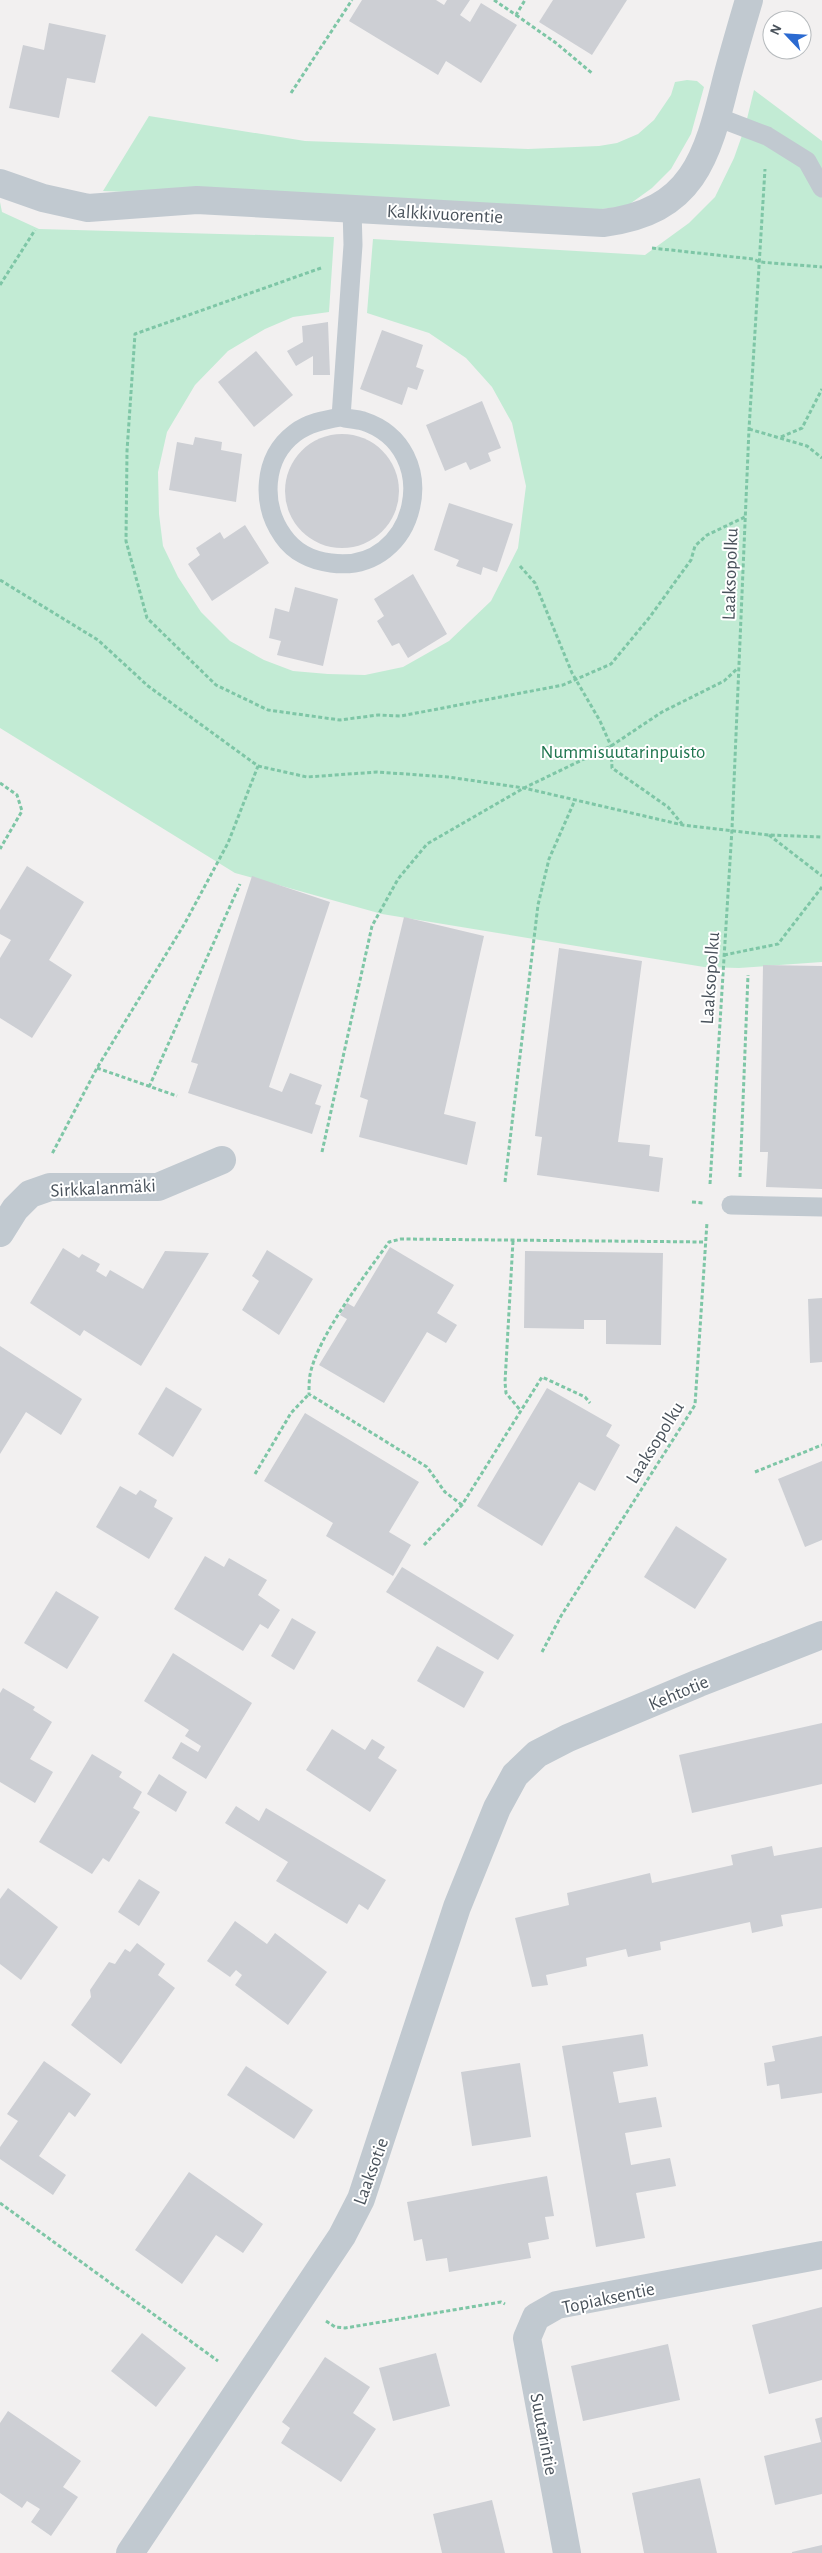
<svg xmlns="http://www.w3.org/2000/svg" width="822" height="2553" font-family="'Alegreya Sans',sans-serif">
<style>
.green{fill:#c2ebd4}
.building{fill:#cdcfd4}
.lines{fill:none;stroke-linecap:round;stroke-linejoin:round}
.path{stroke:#7ec6a6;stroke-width:3;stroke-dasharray:4 2.5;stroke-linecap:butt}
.service{stroke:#c1c9d0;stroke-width:19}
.minor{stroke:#c1c9d0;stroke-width:28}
.tertiary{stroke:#c1c9d0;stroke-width:28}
.labels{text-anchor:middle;stroke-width:4;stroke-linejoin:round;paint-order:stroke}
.street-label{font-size:19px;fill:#49525b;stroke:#fff}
.park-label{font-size:19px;fill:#207650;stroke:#fff}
</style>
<rect width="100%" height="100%" fill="#f2f0f0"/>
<g class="green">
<polygon points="687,80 697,81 704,87 691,134 671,169 652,188 627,206 593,210 103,191 149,116 305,141 528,149 599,146 617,143 638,134 654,120 671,95 675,82"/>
<polygon points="754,90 822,141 822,962 739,968 704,967 382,914 235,873 0,728 0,202 2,212 39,229 334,237 329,312 293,317 265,329 228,351 195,385 167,432 158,472 159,514 163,546 178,577 201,612 230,641 264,660 293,671 328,674 365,675 403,667 449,641 491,601 518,548 526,486 512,423 492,387 466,358 429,333 367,313 373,239 645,255 689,223 715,197 734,158 745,127"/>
</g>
<g class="building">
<polygon points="362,0 436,0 444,5 447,0 470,0 460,15 470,22 481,3 517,25 481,83 446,61 438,75 349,21"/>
<polygon points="553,0 627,0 592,55 539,22"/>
<polygon points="49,23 106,35 95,83 67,78 59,118 9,108 23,45 44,50"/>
<polygon points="328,322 330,375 313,375 313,356 296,366 287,351 303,342 302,326"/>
<polygon points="382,330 423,345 416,367 424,370 417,390 408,387 402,405 360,389"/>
<polygon points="256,351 293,395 254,427 218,382"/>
<polygon points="482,401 501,448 488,453 491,461 470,470 466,462 445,471 426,425"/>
<circle cx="342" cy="491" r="57"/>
<polygon points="195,437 222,442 221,450 242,454 236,502 169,490 177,442 193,445"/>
<polygon points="449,503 513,524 497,572 483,567 481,575 456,566 459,560 434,550"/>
<polygon points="245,525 269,563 212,601 188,564 200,555 196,548 220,532 224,539"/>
<polygon points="413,574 447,634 408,658 399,643 392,646 377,621 384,616 374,599"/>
<polygon points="295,587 338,599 323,666 277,655 281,641 269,638 275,608 289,612"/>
<polygon points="27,866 84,902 49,960 72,975 32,1038 0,1018 0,958 11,940 0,934 0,910"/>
<polygon points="252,876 330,902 269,1087 282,1092 290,1073 322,1085 315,1104 321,1106 312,1134 188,1093 198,1064 191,1062"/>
<polygon points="404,917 484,936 444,1114 476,1122 467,1165 359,1137 368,1100 360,1097"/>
<polygon points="559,948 642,961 618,1142 650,1145 649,1156 663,1158 659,1192 537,1175 542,1137 535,1136"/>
<polygon points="763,965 822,966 822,1189 766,1187 768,1152 760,1152"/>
<polygon points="390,1247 454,1285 437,1313 457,1325 446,1343 427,1332 384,1403 319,1365 347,1319 340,1315 347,1303 354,1307"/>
<polygon points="63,1248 79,1258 82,1254 100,1264 96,1271 106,1277 110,1270 143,1289 165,1251 209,1253 141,1366 84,1330 80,1336 30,1303"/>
<polygon points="267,1250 313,1279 279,1335 242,1310 259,1281 252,1276"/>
<polygon points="525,1251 663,1253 661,1345 606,1344 606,1320 584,1320 584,1329 524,1328"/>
<polygon points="822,1298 822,1362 810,1363 808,1299"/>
<polygon points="0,1346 82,1399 61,1435 26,1412 0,1454"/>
<polygon points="166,1387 202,1409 173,1457 138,1434"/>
<polygon points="547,1388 612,1425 606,1436 620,1445 595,1491 579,1482 542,1546 477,1506"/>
<polygon points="305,1413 419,1482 389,1532 411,1545 393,1576 326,1536 333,1523 264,1481"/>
<polygon points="822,1461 822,1540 805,1547 778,1479"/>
<polygon points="120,1486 136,1495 140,1490 157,1500 154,1507 173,1518 149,1559 96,1527"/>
<polygon points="676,1526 727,1559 695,1609 644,1577"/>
<polygon points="205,1556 224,1567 229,1558 267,1580 258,1595 280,1610 268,1629 260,1624 243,1651 174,1609"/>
<polygon points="402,1567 514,1635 498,1660 386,1592"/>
<polygon points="56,1591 99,1617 67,1669 24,1643"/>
<polygon points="292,1618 316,1632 294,1670 271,1656"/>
<polygon points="437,1646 484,1672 464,1708 417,1681"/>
<polygon points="173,1653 252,1703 206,1779 172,1758 181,1742 198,1752 201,1746 185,1736 189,1730 144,1701"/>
<polygon points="3,1688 35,1707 33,1710 52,1722 30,1759 53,1772 35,1803 0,1782 0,1693"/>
<polygon points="822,1723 822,1784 692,1813 679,1755"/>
<polygon points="332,1729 365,1750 372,1739 385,1747 378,1758 397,1770 370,1812 306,1770"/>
<polygon points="92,1754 122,1772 119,1777 142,1792 133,1808 140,1812 109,1862 103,1858 92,1874 39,1842"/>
<polygon points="159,1774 187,1792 176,1812 147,1794"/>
<polygon points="236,1806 259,1821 266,1808 386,1880 368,1910 359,1904 347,1924 276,1881 288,1862 225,1823"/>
<polygon points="772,1846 774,1856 822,1847 822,1908 781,1915 783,1926 752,1933 750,1922 660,1942 661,1950 628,1957 626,1949 586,1958 587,1966 546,1975 548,1985 532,1987 515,1918 569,1905 567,1893 650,1873 652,1883 733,1865 731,1855"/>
<polygon points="139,1879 160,1892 139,1926 118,1912"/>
<polygon points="8,1888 58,1927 21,1980 0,1964 0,1899"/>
<polygon points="235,1921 267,1944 275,1933 327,1972 288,2025 235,1985 242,1975 236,1970 230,1977 207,1961"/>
<polygon points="137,1943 165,1964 158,1975 175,1988 121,2064 71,2025 91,1997 90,1990 109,1962 115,1964 125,1949 130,1952"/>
<polygon points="643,2034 648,2066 613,2072 619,2103 656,2097 662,2127 625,2133 631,2165 670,2158 676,2186 636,2193 645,2238 596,2247 562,2046"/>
<polygon points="822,2036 822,2093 781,2099 779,2084 767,2086 764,2063 775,2061 772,2046"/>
<polygon points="44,2061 91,2094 75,2117 69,2112 39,2156 66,2175 53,2195 0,2159 0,2147 18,2121 7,2114"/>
<polygon points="520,2063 531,2137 472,2146 461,2072"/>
<polygon points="246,2066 313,2110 294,2139 227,2095"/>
<polygon points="189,2172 263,2224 243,2253 216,2235 182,2284 135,2250"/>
<polygon points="547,2176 554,2216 545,2217 549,2239 528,2243 531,2258 449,2272 447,2258 426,2261 422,2239 414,2241 407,2202"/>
<polygon points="822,2307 822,2380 769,2394 752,2325"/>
<polygon points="142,2333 186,2368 156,2407 111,2371"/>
<polygon points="668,2344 680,2400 583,2421 571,2366"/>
<polygon points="436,2353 450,2406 393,2421 379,2368"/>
<polygon points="325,2357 370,2387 353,2413 376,2429 341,2482 281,2443 290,2428 282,2422"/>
<polygon points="8,2411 81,2461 63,2487 78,2497 51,2536 31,2522 40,2509 27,2501 22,2508 0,2493 0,2423"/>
<polygon points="822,2417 822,2494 775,2505 764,2456 821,2442 815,2419"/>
<polygon points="700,2478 717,2553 644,2553 632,2493"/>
<polygon points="492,2500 505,2553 442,2553 433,2514"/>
<polygon points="822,2545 822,2553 792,2553 792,2552"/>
</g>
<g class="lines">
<g class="path">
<polyline points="494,0 516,15 525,0"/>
<polyline points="516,15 556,43 593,74"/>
<polyline points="291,93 352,0"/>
<polyline points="652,248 753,259 760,262 822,267"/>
<polyline points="321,268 135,334 127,451 126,541 147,618 216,685 268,710 340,720 378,715 401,716 563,685 611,664 649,618 691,560 695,546 707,535 745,517"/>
<polyline points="0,285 35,230"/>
<polyline points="749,429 807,446 822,458"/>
<polyline points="781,437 802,428 822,389"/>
<polyline points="520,566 535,583 572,673 600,721 611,746 612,768 668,807 682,824"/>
<polyline points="0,580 98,640 148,686 258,766 228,843 185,923 97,1068 52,1154"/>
<polyline points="258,766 307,777 377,772 448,777 524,788 683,825 769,835 822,837"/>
<polyline points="0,783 17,795 22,811 0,849"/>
<polyline points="769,835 822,876"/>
<polyline points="724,955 778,944 822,887"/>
<polyline points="97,1068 177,1096"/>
<polyline points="149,1087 240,884"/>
<polyline points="322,1152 372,926 398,879 427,844 524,788 611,746 662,712 724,681 738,668"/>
<polyline points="740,1177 748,975"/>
<polyline points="505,1182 538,905 549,859 575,800"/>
<polyline points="710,1184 732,829 749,429 765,169"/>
<polyline points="692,1202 703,1203"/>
<polyline points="513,1241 505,1382 506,1393 521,1411"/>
<polyline points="755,1472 822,1445"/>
<polyline points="255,1474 291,1413 309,1394"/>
<path d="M462,1505L445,1492L427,1467L309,1394C309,1388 309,1381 310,1375C317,1337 366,1274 389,1242L401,1239L705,1242"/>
<polyline points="424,1545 462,1505 542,1377 585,1397 590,1403"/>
<polyline points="542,1652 561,1616 695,1405 707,1222"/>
<polyline points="0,2203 218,2361"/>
<polyline points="326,2321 335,2327 345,2328 501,2302 505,2304"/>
</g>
<g class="service">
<polyline points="717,117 767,136 807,161 822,188"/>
<path d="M341,417C348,419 356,419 363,421C446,448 418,575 331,563C312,561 294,552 283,536C261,505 262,458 295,433C308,423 324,420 341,417L353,245L352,208"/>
<polyline points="731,1205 822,1207"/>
</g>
<g class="minor">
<path d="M0,183L43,198L88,208L197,200L603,223C693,212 707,158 726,81C733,54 741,27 749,0"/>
<polyline points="0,1233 15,1209 30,1194 50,1187 158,1187 222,1160"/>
<polyline points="567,2553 527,2338 536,2317 557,2305 822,2255"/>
</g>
<polyline class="tertiary" points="130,2553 342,2236 361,2199 457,1907 497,1808 515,1775 537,1754 568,1738 699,1683 822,1635"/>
</g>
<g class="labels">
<g class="street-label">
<text transform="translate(445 213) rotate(3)" y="7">Kalkkivuorentie</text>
<text transform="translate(729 574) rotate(-88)" y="7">Laaksopolku</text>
<text transform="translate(709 978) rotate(-86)" y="7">Laaksopolku</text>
<text transform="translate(103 1187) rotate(-3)" y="7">Sirkkalanmäki</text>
<text transform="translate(654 1442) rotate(-58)" y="7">Laaksopolku</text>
<text transform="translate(678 1692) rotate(-23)" y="7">Kehtotie</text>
<text transform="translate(370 2171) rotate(-70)" y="7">Laaksotie</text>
<text transform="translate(608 2297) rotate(-12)" y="7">Topiaksentie</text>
<text transform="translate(545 2434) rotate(79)" y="7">Suutarintie</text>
</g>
<g class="park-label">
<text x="623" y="758">Nummisuutarinpuisto</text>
</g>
</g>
<g transform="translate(787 35) rotate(295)"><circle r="24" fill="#ffffff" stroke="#b6babd"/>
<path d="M0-4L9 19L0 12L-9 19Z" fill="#2b6ad1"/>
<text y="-8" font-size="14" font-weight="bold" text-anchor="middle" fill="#49525b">N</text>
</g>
</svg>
